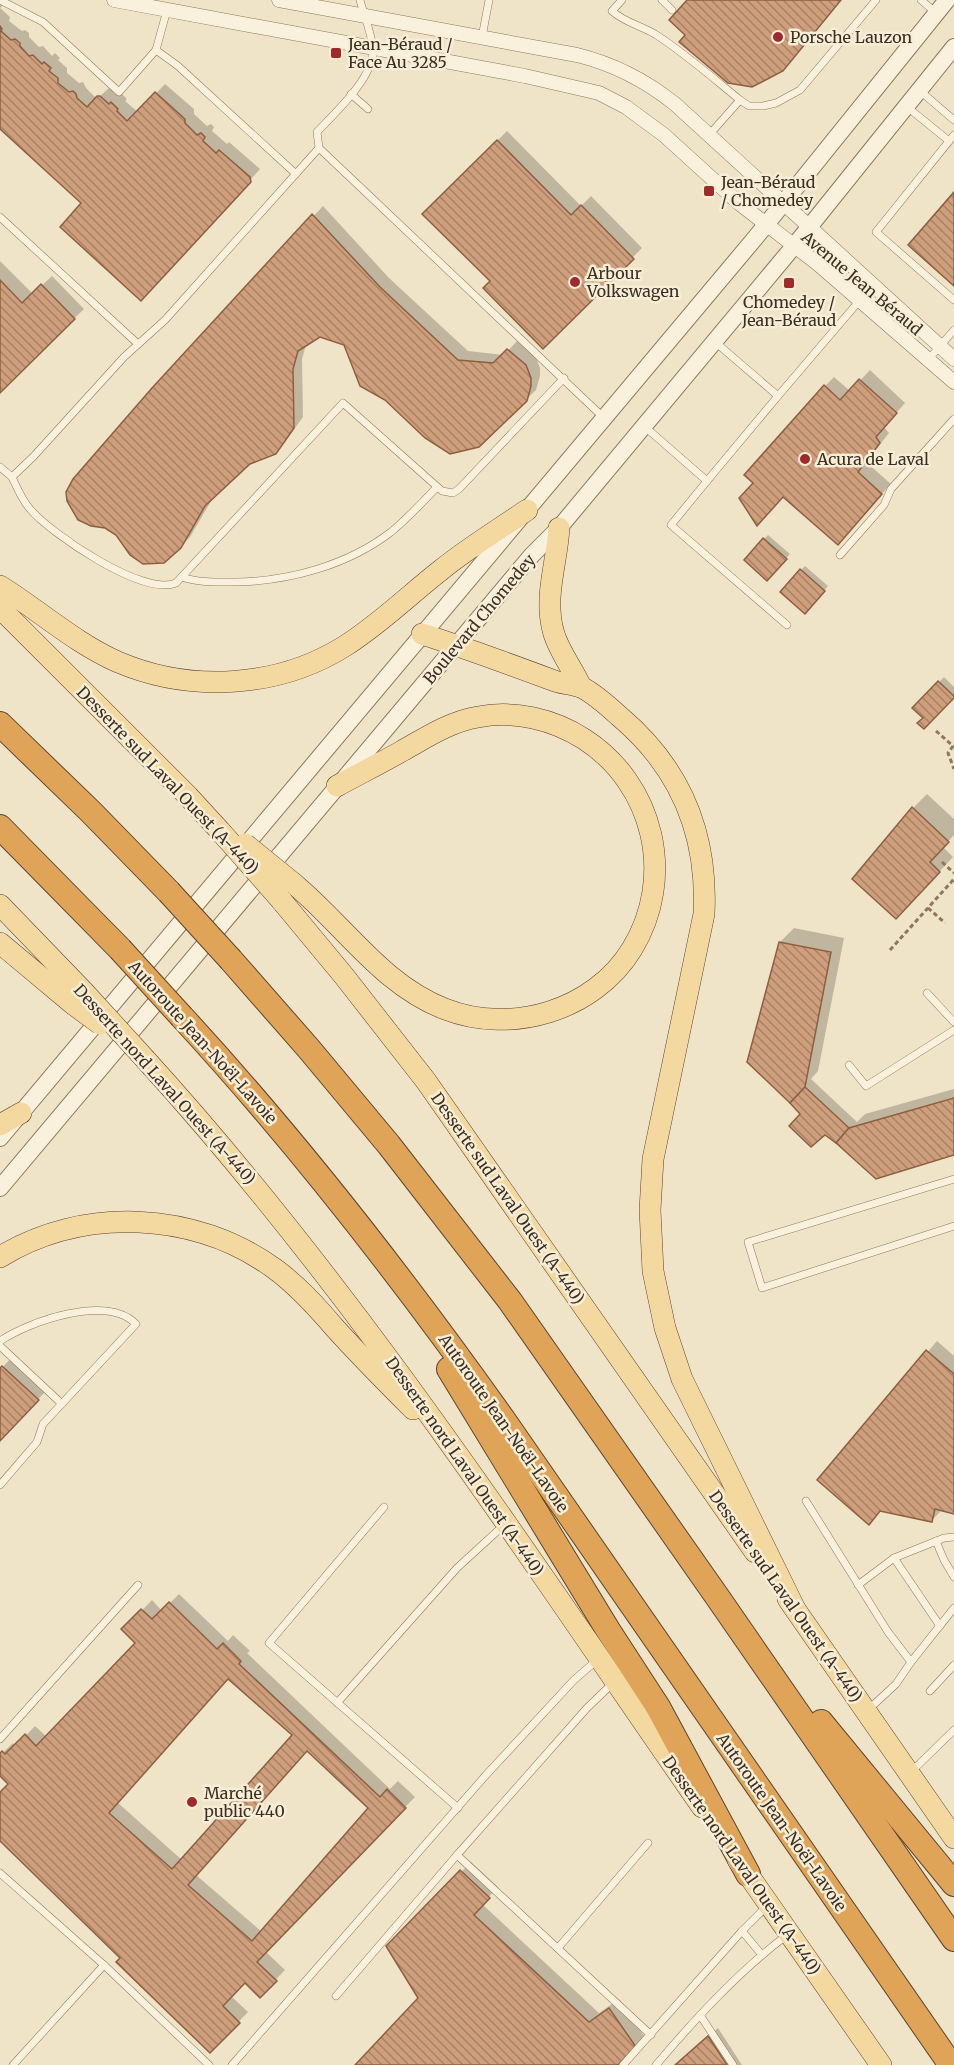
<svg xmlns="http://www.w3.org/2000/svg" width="954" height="2065" font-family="Merriweather,serif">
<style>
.shadow{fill:#0003;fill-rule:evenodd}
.building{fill:url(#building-back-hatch);stroke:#8d5f41;stroke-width:1.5;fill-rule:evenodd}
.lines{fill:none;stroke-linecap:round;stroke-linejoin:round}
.service-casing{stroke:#8d765c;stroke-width:8}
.minor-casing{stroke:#8d765c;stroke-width:15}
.tertiary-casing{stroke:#8d765c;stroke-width:18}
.primary-casing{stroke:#5b4430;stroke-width:22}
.motorway-casing{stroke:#5b4430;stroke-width:26}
.path{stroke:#8d765c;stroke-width:3;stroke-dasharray:4.5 3;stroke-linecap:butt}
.service{stroke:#faf1dc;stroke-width:7}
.minor{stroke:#faf1dc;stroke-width:14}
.tertiary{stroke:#faf1dc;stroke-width:16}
.primary{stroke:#f3d9a0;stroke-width:21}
.motorway{stroke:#e0a458;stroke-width:24}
.primary-bridge-casing{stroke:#5b4430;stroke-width:22;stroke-linecap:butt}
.motorway-bridge-casing{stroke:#5b4430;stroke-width:26;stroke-linecap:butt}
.primary-bridge{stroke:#f3d9a0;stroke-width:21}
.motorway-bridge{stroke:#e0a458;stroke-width:24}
.poi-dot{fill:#9e2a2b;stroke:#f7eed8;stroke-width:2}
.labels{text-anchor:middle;stroke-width:5;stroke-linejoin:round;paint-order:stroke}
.poi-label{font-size:16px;fill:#3d2e20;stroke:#f7eed8;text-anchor:start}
.street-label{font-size:16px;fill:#3d2e20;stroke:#f7eed8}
</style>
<defs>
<pattern id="building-back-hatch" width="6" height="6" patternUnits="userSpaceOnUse" patternTransform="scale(1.5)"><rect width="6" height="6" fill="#cf9f7d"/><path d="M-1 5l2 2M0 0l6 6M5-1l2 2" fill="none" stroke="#a98266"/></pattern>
</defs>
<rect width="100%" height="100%" fill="#f0e4c8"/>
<g class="shadow">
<polygon points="0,3 3,5 0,8 10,17 9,21 22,31 25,30 29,33 29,37 39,47 43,46 52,56 55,53 60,58 58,60 67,68 67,73 79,83 83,82 86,88 97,99 110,87 120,96 122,94 127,99 125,101 138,112 165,84 194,109 194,114 207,126 211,124 214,127 212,131 227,144 229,142 260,169 151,290 83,203 0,127"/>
<polygon points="507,131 581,206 591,196 642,248 543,347 492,281 424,214"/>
<polygon points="323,206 389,278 468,351 504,355 518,340 535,355 540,368 540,376 536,390 478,446 345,343 320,336 306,345 302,359 303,417 285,442 275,453 249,463 214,496 190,537 180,547 153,389"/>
<polygon points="0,261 33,294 52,276 84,309 0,391"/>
<polygon points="870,370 905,403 884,427 889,433 866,462 891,484 847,533 784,495 755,483 825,386 834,377 850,391"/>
<polygon points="768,535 790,554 772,575 764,539"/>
<polygon points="805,566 828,586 809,608 801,570"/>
<polygon points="944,677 954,687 954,696 925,718 914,708"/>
<polygon points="927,794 954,819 954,835 943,847 953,857 910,903 854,878 913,808"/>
<polygon points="794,928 844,938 818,1071 811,1079 857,1122 865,1114 954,1089 954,1153 876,1178 803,1114 780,942"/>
<polygon points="937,1341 954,1356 954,1513 942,1510 932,1520 882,1510 869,1523 819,1480"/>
<polygon points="12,1357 48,1389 0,1439 0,1370"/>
<path d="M179,1594L228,1641L233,1635L250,1651L247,1653L390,1789L398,1781L415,1797L265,1951L285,1970L260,1996L245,1982L231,1996L248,2012L210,2051L122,1958L0,1839V1794L10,1784L0,1774V1755L13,1743L16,1746L35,1726L47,1737L138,1643L124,1629L152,1600L162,1611ZM229,1678L294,1735L182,1860L117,1802ZM308,1749L370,1808L262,1932L196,1875Z"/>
<polygon points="471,1862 498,1887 482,1904 599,2013 619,1999 644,2036 617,2065 357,2065 420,1998 388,1947"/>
<polygon points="718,2028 742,2065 676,2065"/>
</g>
<g class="building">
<polygon points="687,0 841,0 783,71 752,87 728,83 679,42 685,35 669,20"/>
<polygon points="0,26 2,29 1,31 11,40 15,39 20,43 20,46 29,56 33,55 42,64 44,62 51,68 49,71 58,78 58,83 69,92 73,91 76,94 77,98 87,107 97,96 100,96 109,104 111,102 118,109 117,111 127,121 155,92 185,119 185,123 197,135 201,133 205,137 203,141 216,153 219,150 250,177 251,182 141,301 60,227 81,203 0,129"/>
<polygon points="497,140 571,215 581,205 634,259 543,349 483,288 490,281 422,214"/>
<polygon points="954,192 954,286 908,245"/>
<polygon points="312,214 380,287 458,360 493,363 507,349 526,365 531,378 531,386 527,401 479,447 450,454 425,438 385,400 360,386 344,345 320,337 298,351 293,369 294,428 276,454 250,464 205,506 181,548 164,563 143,564 130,555 116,535 105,528 91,526 78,520 67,501 66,492 73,479 152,388"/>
<polygon points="0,280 22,303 41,284 75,319 0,393"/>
<polygon points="859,379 897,413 876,437 880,443 858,472 882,494 838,545 783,497 757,526 739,498 753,483 744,475 824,385 840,400"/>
<polygon points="763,538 787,559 767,581 744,560"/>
<polygon points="800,569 825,591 805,614 780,592"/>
<polygon points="938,681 954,696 954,698 924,729 917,723 923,718 912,708"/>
<polygon points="912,807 949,842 930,862 940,872 896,919 852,879"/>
<polygon points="779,942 831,952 805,1087 790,1103 747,1062"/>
<polygon points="805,1087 849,1128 836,1143 825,1135 811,1147 789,1126 800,1114 790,1103"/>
<polygon points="954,1098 954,1155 876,1179 836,1143 849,1128"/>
<polygon points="926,1350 954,1374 954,1514 935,1509 932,1522 880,1511 869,1525 817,1480"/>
<polygon points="2,1366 39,1400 0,1441 0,1368"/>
<path d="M169,1602L217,1649L223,1643L241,1661L239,1664L380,1797L387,1789L406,1808L257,1962L277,1981L260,1998L245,1983L223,2006L240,2023L210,2053L116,1962L120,1958L0,1841V1792L8,1784L0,1776V1753L2,1751L5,1754L25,1734L36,1746L135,1643L121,1629L141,1609L152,1619ZM228,1679L292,1735L172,1869L109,1813ZM307,1751L368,1808L252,1941L188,1885Z"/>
<polygon points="460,1870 490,1898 474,1915 589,2022 609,2008 636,2047 618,2065 355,2065 418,1998 386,1946"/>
<polygon points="708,2036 727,2065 675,2065"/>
</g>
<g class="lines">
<g class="service-casing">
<g id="service">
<polyline points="0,0 43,22 119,92 156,50"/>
<path d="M360,0C364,16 372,33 373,51C373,78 335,113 317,132L319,148L604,418"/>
<path d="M622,0L612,11C625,23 643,26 658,36C687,55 713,78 740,100"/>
<polyline points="662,0 672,10"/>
<polyline points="921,0 935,12"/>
<polyline points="167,10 156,50 178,66 296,174"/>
<polyline points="482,37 489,0"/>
<polyline points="919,90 954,120"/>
<polyline points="351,94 368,109"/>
<polyline points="906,106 949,141"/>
<polyline points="709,135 740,100 749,106 763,106 776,103 800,90 876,0"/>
<polyline points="954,135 876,232 954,300"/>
<polyline points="0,217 138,344"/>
<polyline points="928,360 954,330"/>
<polyline points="778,396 860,300"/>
<polyline points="644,426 707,481 778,396 714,341"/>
<polyline points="0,467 12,477 33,457 124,357 165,320 319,148"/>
<path d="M12,477C17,488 22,500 30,509C51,534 144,597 176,583L343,403L442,491L453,493L459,489L564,378"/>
<polyline points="707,481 671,525 787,625"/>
<polyline points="840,555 884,505 891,489 954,419"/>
<path d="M182,577C199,583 218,582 236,582C290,581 348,565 391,532C408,518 423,502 437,487"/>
<polyline points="927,993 954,1022"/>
<polyline points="849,1065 866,1086 954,1030"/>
<polyline points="954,1179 748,1242 762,1288 954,1226"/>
<path d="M0,1341C30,1321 107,1294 136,1324L43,1424L37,1442L0,1485"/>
<polyline points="0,1346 62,1404"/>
<polyline points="806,1501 888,1632 911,1662 896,1684 868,1710"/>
<polyline points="384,1507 269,1643 458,1808"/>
<polyline points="936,1541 944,1560 954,1577"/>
<polyline points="894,1558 944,1538 954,1537"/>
<polyline points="858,1585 894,1558 940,1626"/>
<polyline points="911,1662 954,1608"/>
<polyline points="613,1683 587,1708 457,1855 651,2035"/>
<polyline points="930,1691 954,1665"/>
<polyline points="337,1703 457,1568 504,1525"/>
<polyline points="0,1739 138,1585"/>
<polyline points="911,1772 954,1730"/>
<polyline points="0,1873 104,1965 209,2065"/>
<polyline points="742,1931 762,1955"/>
<polyline points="558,1948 648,1843"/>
<polyline points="336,1996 457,1855"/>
<polyline points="700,2015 733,2065"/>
<polyline points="13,2065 104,1965"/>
<polyline points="232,2065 486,1775 574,1680 597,1660"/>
<polyline points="623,2065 742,1931 766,1907"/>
<path d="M656,2065C696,2018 738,1972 787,1935"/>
</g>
</g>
<g class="minor-casing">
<g id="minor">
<polyline points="114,0 525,76 599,93 626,107 664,135 740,204 818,264 954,382"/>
<path d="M279,0L577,55C614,64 645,80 675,104L954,359"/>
</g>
</g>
<g class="tertiary-casing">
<g id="tertiary">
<polyline points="0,1138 756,237 947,0"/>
<polyline points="0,1188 532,555 559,528 794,246 954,47"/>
</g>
</g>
<g class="primary-casing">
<g id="primary">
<path d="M559,528C557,564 543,598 554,634C560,653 573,669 581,687"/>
<path d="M0,586C40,611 75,643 118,662C191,693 278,688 345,646C380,624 409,595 441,570C468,548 498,530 527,510"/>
<polyline points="0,608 188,796 221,832"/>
<path d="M422,634C466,648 509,664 552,680C561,684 574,684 583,688C596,695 608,706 619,716C681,768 708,834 704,914L653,1159L650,1210L653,1271L665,1328L682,1379L795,1609"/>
<path d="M293,883C344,925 382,985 445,1009C511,1035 594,1011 632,949C676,877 654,784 584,739C553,719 514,710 478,717C449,722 427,737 402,751C381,763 359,774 337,786"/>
<polyline points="281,900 344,976 426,1081 755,1552"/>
<polyline points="0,905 84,992"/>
<polyline points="0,943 73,1004"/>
<path d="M146,1060C355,1290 525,1552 702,1807"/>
<polyline points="0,1125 21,1113"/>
<path d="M0,1257C84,1206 195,1211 275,1269C298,1286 316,1306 334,1327C359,1355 386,1382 413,1409"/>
<polyline points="788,1599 954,1838"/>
<polyline points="738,1860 881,2065"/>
</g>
</g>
<g class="motorway-casing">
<g id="motorway">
<polyline points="0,724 91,812 169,892"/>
<polyline points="0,827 120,949"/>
<polyline points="231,960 309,1049 389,1145 510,1301 716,1595 954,1939"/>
<path d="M182,1017C299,1144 405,1281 505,1422L951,2065"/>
<polyline points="449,1369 608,1630 658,1707 748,1874"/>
<polyline points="821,1722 954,1884"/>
</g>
</g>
<g class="path">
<polyline points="936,731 953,746 948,753 954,769"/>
<polyline points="942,862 954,873"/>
<polyline points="928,908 945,923"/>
<polyline points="890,950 954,879"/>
</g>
<use href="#service" class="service"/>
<use href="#minor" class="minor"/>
<use href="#tertiary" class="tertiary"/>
<use href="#primary" class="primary"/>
<use href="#motorway" class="motorway"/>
<g class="primary-bridge-casing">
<g id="primary-bridge">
<polyline points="221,832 281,900"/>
<polyline points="245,844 293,883"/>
<polyline points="84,992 146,1060"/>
<polyline points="73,1004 100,1024"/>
</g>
</g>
<g class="motorway-bridge-casing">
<g id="motorway-bridge">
<polyline points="169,892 231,960"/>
<polyline points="120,949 182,1017"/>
</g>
</g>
<use href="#primary-bridge" class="primary-bridge"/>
<use href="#motorway-bridge" class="motorway-bridge"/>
</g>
<g class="poi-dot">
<circle cx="778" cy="37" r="6"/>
<rect x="330" y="47" width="12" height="12" rx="3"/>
<rect x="703" y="185" width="12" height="12" rx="3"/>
<circle cx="575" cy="282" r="6"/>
<rect x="783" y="277" width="12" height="12" rx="3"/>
<circle cx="805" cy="459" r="6"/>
<circle cx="192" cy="1802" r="6"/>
</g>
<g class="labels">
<g class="poi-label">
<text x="790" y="43">Porsche Lauzon</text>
<text x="348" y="50">Jean-Béraud /<tspan x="348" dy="18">Face Au 3285</tspan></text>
<text x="721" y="188">Jean-Béraud<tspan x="721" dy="18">/ Chomedey</tspan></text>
<text x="587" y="279">Arbour<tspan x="587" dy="18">Volkswagen</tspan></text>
<text x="789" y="308" text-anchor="middle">Chomedey /<tspan x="789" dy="18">Jean-Béraud</tspan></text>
<text x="817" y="465">Acura de Laval</text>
<text x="204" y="1799">Marché<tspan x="204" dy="18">public 440</tspan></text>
</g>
<g class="street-label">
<text transform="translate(862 283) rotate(40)" y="6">Avenue Jean Béraud</text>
<text transform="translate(479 619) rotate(-50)" y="6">Boulevard Chomedey</text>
<text transform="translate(168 780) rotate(46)" y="6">Desserte sud Laval Ouest (A-440)</text>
<text transform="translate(203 1042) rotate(48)" y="6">Autoroute Jean-Noël-Lavoie</text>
<text transform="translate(165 1084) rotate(48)" y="6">Desserte nord Laval Ouest (A-440)</text>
<text transform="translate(508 1198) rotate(55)" y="6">Desserte sud Laval Ouest (A-440)</text>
<text transform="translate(504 1423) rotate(55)" y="6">Autoroute Jean-Noël-Lavoie</text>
<text transform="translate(465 1466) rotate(55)" y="6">Desserte nord Laval Ouest (A-440)</text>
<text transform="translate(786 1596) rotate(55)" y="6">Desserte sud Laval Ouest (A-440)</text>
<text transform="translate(782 1822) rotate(55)" y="6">Autoroute Jean-Noël-Lavoie</text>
<text transform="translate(742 1865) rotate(55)" y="6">Desserte nord Laval Ouest (A-440)</text>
</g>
</g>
</svg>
